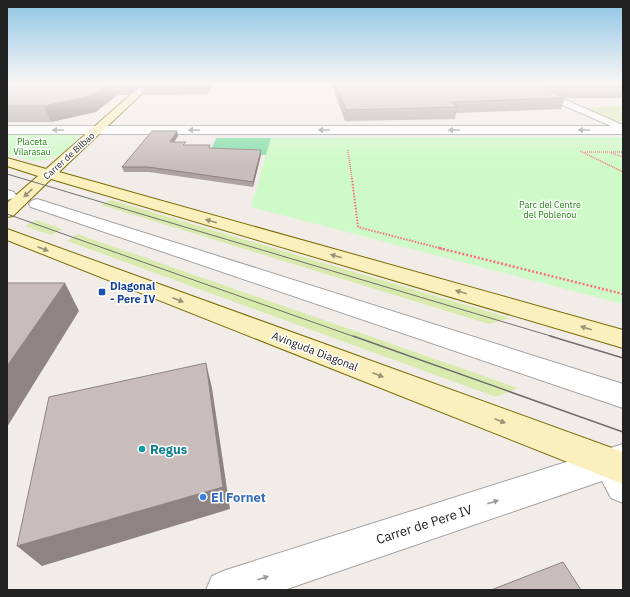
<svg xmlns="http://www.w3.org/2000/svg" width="630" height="597" font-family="'IBM Plex Sans',sans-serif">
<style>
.grass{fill:#d9eaae}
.park{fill:#cdfac6}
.pitch{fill:#86dfa9}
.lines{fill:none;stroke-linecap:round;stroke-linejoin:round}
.lane-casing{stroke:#a2a2a2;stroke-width:2}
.street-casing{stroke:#a2a2a2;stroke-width:2}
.secondary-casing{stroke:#7b6d05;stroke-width:2}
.path-far2{stroke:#fa7081;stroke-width:1.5;stroke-dasharray:1 1;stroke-linecap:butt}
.path-far1{stroke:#fa7081;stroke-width:2;stroke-dasharray:1.5 1.5;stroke-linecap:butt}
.path{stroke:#fa7081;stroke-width:2.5;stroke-dasharray:2 2;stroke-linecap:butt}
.lane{fill:#fff;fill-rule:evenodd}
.street{fill:#fff;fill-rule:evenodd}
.secondary{fill:#faefbd;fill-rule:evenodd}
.tram-far1{stroke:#6f6f6f;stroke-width:1}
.tram{stroke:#6f6f6f;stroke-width:1.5}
.wall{fill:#ada3a1}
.shaded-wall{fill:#8d8483}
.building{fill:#c9bdbb;stroke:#8d8483}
.oneway{fill:#9b9b9b}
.oneway2{fill:#989277}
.transit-dot{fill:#1a4fb4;stroke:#fff;stroke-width:1.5}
.culture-dot{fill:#0f9aa8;stroke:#fff;stroke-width:1.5}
.shop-dot{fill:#3f7fe0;stroke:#fff;stroke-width:1.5}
.labels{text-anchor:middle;stroke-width:3;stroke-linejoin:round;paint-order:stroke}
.far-park-label{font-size:9px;fill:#1d820c;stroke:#fff}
.far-street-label{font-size:9px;fill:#212121;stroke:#fff}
.transit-label{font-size:11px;font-weight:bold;fill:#164399;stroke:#fff;text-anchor:start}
.street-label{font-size:11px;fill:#212121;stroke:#fff}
.near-culture-label{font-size:13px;font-weight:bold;fill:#0d838f;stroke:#fff;text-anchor:start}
.near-shop-label{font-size:13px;font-weight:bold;fill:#366cbe;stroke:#fff;text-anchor:start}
.near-street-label{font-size:13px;fill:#212121;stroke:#fff}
</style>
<rect width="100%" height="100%" fill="#f1ece8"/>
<g class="grass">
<polygon points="623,106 623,121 614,121 585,108"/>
<polygon points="111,200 510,318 489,324 101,205"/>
<polygon points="36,220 62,229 51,235 25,226"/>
<polygon points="77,234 518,388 496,397 67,241"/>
</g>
<g class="park">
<path d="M7,134H73L79,137C77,141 72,144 68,148C47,167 32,161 7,154Z"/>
<polygon points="623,137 623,304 251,207 271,138"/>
</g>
<polygon class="pitch" points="216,138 271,138 266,155 210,153"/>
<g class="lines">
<g class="lane-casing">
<polygon id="lane" points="523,83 531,83 552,94 623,125 623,131 546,98"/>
</g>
<g class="street-casing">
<g id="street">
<rect x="7" y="126" width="616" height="8"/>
<polygon points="7,190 14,192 16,195 14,198 7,200"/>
<polygon points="37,199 623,384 623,408 31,207 29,204 31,201"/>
<polygon points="623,444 623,503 611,498 602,481 284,590 206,590 212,576 226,570"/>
</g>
</g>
<g class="secondary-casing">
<g id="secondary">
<polygon points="144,83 153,83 59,172 623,330 623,348 51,179 13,216 7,217 7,203 38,176 7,166 7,158 46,169"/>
<polygon points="7,229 623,452 623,484 7,240"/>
</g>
</g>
<g class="path-far2">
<polyline points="348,150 352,179"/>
<polyline points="580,151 623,172"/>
<polyline points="585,152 623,152"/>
<polyline points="611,153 623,157"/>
</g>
<polyline class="path-far1" points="352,178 358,227 443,249"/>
<polyline class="path" points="439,248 623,294"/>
<use href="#lane" class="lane"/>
<use href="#street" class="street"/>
<use href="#secondary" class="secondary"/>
<g class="tram-far1">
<polyline points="7,174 554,337"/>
<polyline points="7,214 355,337"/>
</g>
<g class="tram">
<polyline points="353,336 623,432"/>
<polyline points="550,336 623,358"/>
</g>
</g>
<g class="wall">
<polygon points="7,83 215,83 207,94 142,95 140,85 128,95 117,95 96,112 51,122 7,122"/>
<polygon points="331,83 623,83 623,98 564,98 546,89 545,90 565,98 561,109 456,113 455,119 345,121"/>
<polygon points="177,131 178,136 174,142 186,145 211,148 261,150 261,155 253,187 149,172 124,172 122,167"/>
</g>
<g class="shaded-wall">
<polygon points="110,83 113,83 117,95 96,112 51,122 44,106"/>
<polygon points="124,83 139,83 140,85 128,95"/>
<polygon points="205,83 215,83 207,94"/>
<polygon points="177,131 178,136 171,147 170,142"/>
<polygon points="261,150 261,155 253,187 253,182"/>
<polygon points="65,283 79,311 7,427 7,366"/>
<polygon points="206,363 212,388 230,509 42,566 17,546"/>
</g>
<g class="building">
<polygon points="7,83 110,83 91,96 44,106 7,106"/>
<polygon points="335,83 539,83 546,87 541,87 565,98 452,102 458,107 346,110"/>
<polygon points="558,83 623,83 623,87 568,87"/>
<polygon points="152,131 177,131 170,142 186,142 183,145 210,145 209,148 261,150 253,182 148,167 122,167"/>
<polygon points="7,283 65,283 7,366"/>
<polygon points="206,363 223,487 17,546 49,397"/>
<polygon points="563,562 581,590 491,590"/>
</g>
<defs><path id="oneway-solid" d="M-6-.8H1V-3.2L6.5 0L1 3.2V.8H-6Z"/></defs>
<g class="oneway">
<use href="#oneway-solid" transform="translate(58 130) rotate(-180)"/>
<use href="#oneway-solid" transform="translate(194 130) rotate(180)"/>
<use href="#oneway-solid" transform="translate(324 130) rotate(180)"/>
<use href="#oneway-solid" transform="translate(454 130) rotate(180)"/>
<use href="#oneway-solid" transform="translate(584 130) rotate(180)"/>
<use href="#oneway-solid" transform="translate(493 502) rotate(-18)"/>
<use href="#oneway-solid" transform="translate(263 578) rotate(-18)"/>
</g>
<g class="oneway2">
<use href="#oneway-solid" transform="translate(28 193) rotate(137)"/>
<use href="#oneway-solid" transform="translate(211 221) rotate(-164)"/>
<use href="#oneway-solid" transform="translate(43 249) rotate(21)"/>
<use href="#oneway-solid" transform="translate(336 256) rotate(-164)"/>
<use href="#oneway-solid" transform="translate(461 292) rotate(-164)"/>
<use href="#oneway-solid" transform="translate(178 300) rotate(21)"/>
<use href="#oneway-solid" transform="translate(586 328) rotate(-163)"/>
<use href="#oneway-solid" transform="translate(378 375) rotate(21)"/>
<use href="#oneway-solid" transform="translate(500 421) rotate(21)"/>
</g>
<linearGradient id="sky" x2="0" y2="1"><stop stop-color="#8ec5e4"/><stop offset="0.5" stop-color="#f9f6f5"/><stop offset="1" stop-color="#f9f6f5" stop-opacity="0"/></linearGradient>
<rect width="630" height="167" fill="url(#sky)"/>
<rect class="transit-dot" x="98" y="288" width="8" height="8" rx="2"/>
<circle class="culture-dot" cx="142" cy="449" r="4"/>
<circle class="shop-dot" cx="203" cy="497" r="4"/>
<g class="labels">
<g class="far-park-label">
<text x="32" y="145">Placeta<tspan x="32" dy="10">Vilarasau</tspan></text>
<text x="550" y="208">Parc del Centre<tspan x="550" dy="10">del Poblenou</tspan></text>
</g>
<g class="far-street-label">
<text transform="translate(69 156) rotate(-42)" y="3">Carrer de Bilbao</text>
</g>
<g class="transit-label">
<text x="110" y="290">Diagonal<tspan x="110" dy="13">- Pere IV</tspan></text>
</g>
<g class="street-label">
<text transform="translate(315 351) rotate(21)" y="4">Avinguda Diagonal</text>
</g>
<g class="near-culture-label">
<text x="150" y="454">Regus</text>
</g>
<g class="near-shop-label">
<text x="211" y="502">El Fornet</text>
</g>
<g class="near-street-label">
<text transform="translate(424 524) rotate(-18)" y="5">Carrer de Pere IV</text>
</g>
</g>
<rect width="630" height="597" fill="none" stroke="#212121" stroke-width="16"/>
</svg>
